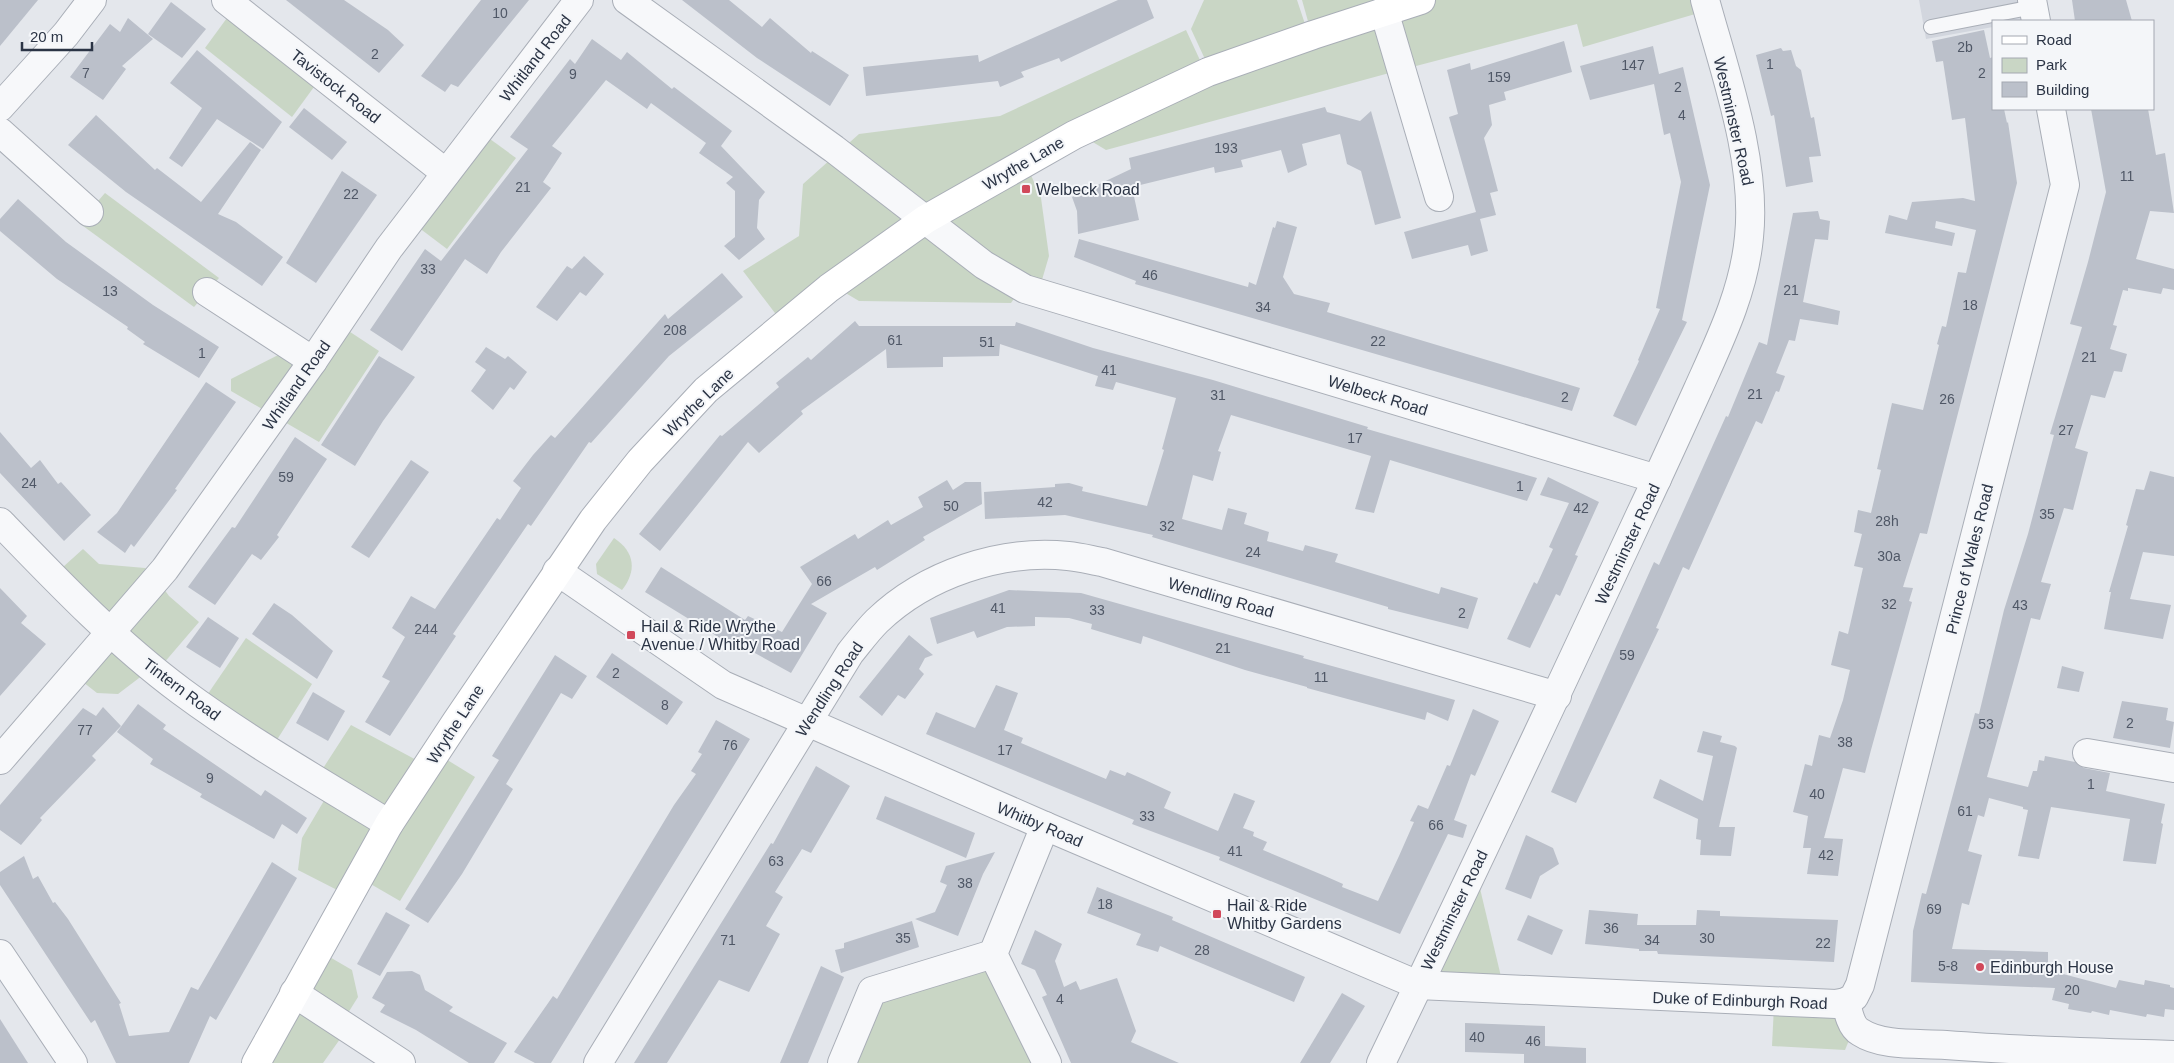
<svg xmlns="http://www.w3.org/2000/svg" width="2174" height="1063" font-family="Arial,sans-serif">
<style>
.built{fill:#d2d6de}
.green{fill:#c9d6c5}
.building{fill:#bbc0ca}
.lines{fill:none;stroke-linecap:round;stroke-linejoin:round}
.service-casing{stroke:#a9aeb7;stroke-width:16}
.minor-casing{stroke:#a9aeb7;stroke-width:30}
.secondary-casing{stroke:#a9aeb7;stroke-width:30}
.service{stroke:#f7f8fa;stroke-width:14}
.minor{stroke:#f7f8fa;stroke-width:28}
.secondary{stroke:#fff;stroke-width:28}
.poi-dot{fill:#d1495b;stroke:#f4f6f9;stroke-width:2}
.labels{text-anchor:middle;stroke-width:4;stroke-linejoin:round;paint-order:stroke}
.number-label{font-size:14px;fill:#4f5766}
.street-label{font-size:16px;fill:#2b3445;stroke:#f4f6f9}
.poi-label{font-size:16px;fill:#2b3445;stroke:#f4f6f9;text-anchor:start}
</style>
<rect width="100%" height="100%" fill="#e4e7ec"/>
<polygon class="built" points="1919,0 2036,0 2040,18 2022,21 1993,21 1993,27 1926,39"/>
<g class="green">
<polygon points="1204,0 1297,0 1308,33 1210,70 1191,29"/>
<polygon points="1302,0 1416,0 1311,32"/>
<polygon points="1430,0 1699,0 1702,12 1583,47 1577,24 1393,72 1106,150 1081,135"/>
<polygon points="235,7 322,76 292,117 205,48"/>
<polygon points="1186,30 1205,71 1023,157 1041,198 1049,256 1039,290 1025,283 1011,303 859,301 827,282 781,321 743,271 799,236 803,184 859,134 1000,116"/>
<polygon points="479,131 516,158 447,249 410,221"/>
<polygon points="105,193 219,278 194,307 79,223"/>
<polygon points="338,324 379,351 319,442 231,391 231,379 292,348 312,361"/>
<path d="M614,538C635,552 637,571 622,590L597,574L596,564Z"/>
<polygon points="83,549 99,564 145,568 156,578 169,596 199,622 157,671 143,675 118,694 97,693 74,675 109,632 53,576"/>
<polygon points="246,638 312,684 270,751 201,704"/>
<polygon points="351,725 422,763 343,893 298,870 302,838 335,782 320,773"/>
<polygon points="436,753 475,777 400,901 362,879"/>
<polygon points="1477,876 1503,985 1427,981"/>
<polygon points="321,952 352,970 358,997 338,1029 345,1032 323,1063 262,1063"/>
<polygon points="993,954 1047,1063 842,1063 872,991"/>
<polygon points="1774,1006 1842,1008 1852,1033 1845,1050 1772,1046"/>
</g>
<g class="building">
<polygon points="0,0 38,0 0,46"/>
<polygon points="286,0 344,0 388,30 404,45 379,73"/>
<polygon points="481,0 529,0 458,87 451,84 445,92 421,76"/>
<polygon points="682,0 729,0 762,27 770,18 811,53 812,51 849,75 830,106 757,58"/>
<polygon points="1118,0 1147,0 1154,18 1061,62 1059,58 1021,72 1024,77 1000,87 998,81 866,96 863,67 978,55 979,62"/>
<polygon points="2072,0 2126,0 2132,21 2075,21"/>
<polygon points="171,2 206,29 182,58 148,34"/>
<polygon points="128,18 153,39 122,66 126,69 103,100 70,77 110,24 120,32"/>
<polygon points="1984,30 1990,58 1993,57 1993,109 2004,109 2007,123 2008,122 2017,183 1927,534 1920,533 1903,587 1913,588 1909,601 1912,602 1871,750 1865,773 1843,768 1824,838 1843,839 1838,876 1807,874 1811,848 1803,848 1808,816 1793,812 1805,764 1812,766 1819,735 1830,738 1843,700 1850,670 1831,665 1839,631 1848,634 1863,568 1854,566 1862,534 1854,532 1858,510 1871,513 1881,470 1877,469 1892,403 1923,410 1939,345 1937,344 1942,326 1946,327 1958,272 1966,273 1976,230 1936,221 1935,228 1955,233 1952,246 1885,233 1889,215 1907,220 1912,202 1963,198 1975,201 1965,118 1952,120 1943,61 1936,62 1932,41"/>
<polygon points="592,39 621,60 627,52 672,89 674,87 732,131 721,146 765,192 759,200 757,228 765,239 739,260 724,246 735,237 735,191 726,183 733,177 699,153 706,143 651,103 647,109 606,80 552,146 562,153 543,182 551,188 501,252 487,274 465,259 402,351 370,330 425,249 441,261 528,149 510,137 570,59 575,64"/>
<polygon points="1564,41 1572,72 1504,92 1506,100 1489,105 1492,125 1484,138 1498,191 1490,193 1496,215 1480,219 1488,251 1471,256 1468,245 1412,259 1404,232 1476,212 1449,117 1458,114 1447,70 1470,63 1471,70"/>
<polygon points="1653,46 1659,74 1683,67 1710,185 1682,320 1687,322 1636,426 1613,416 1639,361 1638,360 1660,309 1656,308 1681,182 1670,133 1664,135 1654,84 1590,100 1580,66"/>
<polygon points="1781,48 1783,51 1791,50 1796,66 1801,70 1811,118 1814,117 1821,156 1809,157 1813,182 1786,187 1774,115 1771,116 1756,55"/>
<polygon points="197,50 282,122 263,149 217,119 182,167 169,158 202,108 170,83"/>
<polygon points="1325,107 1327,112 1360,121 1371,111 1401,218 1375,225 1361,171 1347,164 1340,134 1302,144 1307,165 1288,173 1281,150 1241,160 1243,167 1215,173 1214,167 1132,187 1139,220 1078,234 1077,211 1072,197 1131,169 1129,158"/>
<polygon points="304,108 347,142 332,160 289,127"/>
<polygon points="2091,109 2148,109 2156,155 2165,153 2174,213 2150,211 2136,259 2174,269 2174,290 2163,288 2161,294 2128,288 2128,291 2123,290 2113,325 2117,326 2110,349 2127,354 2122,372 2114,371 2105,398 2091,395 2075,448 2088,452 2073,510 2064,508 2041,582 2051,584 2040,620 2031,618 1987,777 2028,787 2033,771 2037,771 2039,760 2044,761 2045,756 2075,762 2084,768 2110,773 2106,791 2165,804 2161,823 2163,824 2156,864 2123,861 2130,819 2051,807 2039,859 2018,856 2028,810 2023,809 2023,807 1989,798 1984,817 1978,815 1968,851 1982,855 1969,905 1962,903 1952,949 2048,952 2048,970 2116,988 2119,980 2144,985 2145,980 2170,985 2170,987 2174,988 2174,1010 2165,1009 2164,1017 2147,1014 2146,1017 2110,1010 2109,1015 2092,1011 2091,1013 2068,1009 2069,1004 2052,1000 2055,988 1911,982 1913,931 1922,893 1926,894 1975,713 1979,714 2004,610 2028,534 2054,435 2050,434 2082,327 2070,324 2088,262 2106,192"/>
<polygon points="96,115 155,170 157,168 201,202 250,142 261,150 218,214 236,222 283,257 262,286 126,192 68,145"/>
<polygon points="342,171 377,195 316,283 286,263"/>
<polygon points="18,199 66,242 153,305 219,347 199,378 143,344 145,342 127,329 128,327 57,279 0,231 0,219"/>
<polygon points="1818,211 1820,219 1830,221 1828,240 1815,239 1803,302 1840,311 1838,325 1800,319 1795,341 1789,340 1776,373 1785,376 1779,392 1776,391 1762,424 1756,421 1689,570 1683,567 1656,628 1659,629 1576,803 1551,792 1654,562 1659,565 1726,416 1728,417 1759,342 1767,345 1793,213"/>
<polygon points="1277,221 1297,227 1283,277 1294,294 1330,303 1327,312 1580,388 1572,411 1135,284 1136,281 1074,257 1079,239 1248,287 1249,282 1256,285 1273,227 1275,228"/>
<polygon points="584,256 604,274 586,296 580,292 557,321 536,307 567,266 572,269"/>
<polygon points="722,273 743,297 669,356 591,443 589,442 531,526 528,524 453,634 456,636 390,736 365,722 390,681 382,677 405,637 392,628 411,596 435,609 497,518 500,520 521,488 513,481 533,455 551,435 555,438 665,314 668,319"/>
<polygon points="855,321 859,326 1015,326 1016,322 1093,348 1213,380 1368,427 1367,429 1537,478 1527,501 1390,460 1374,513 1355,509 1371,456 1231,415 1218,451 1221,452 1213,481 1193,475 1182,519 1222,530 1228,508 1247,513 1244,524 1269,532 1267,541 1303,551 1305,545 1338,554 1335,562 1439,594 1441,587 1478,598 1468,629 1388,609 1388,607 1152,537 1153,535 1065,515 985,519 984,492 1055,487 1055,484 1069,483 1083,487 1082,491 1147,506 1164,450 1162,449 1176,398 1116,382 1113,390 1095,386 1098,376 1000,344 999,356 943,357 943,367 887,368 886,349 801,411 803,414 759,453 748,442 660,551 639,534 720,435 722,436 779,387 776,383 808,357 811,360"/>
<polygon points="486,347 505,359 508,356 527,372 514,390 510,387 493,410 471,391 486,370 475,362"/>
<polygon points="379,356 415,377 383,421 355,466 321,445"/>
<polygon points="206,382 236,402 175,489 177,490 134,547 131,544 125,553 97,532 117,513"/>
<polygon points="0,432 31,468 40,460 58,484 61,482 91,515 64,541 0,473"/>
<polygon points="295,437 327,459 277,535 279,537 261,560 252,554 215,605 188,587 232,527 235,528"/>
<polygon points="411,460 429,472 369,558 351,547"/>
<polygon points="2150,471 2174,477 2174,556 2143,552 2130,599 2171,605 2163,639 2104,629 2111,592 2109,592 2128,526 2126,525 2136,489 2144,490"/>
<polygon points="1548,477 1599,502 1575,555 1578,556 1560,596 1556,594 1530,648 1507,639 1534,582 1537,584 1553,549 1549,547 1569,503 1540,495"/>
<polygon points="947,480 953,490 965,482 981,482 982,504 923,537 925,540 877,570 875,567 811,604 827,613 791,673 742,646 741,647 724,638 723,640 645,592 661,567 745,620 748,616 782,632 812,584 800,567 855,534 858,539 888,520 891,525 923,507 918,497"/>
<polygon points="0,588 27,616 21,623 46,644 0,696"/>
<polygon points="1009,590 1081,593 1304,656 1303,658 1455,700 1448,721 1427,712 1425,720 1307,688 1307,687 1245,670 1143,636 1141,644 1091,629 1092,624 1069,618 1035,617 1035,626 1007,627 977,638 974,631 937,644 930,618"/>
<polygon points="274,603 292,615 333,651 317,679 252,634"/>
<polygon points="208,617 239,638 220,668 186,647"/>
<polygon points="909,635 933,655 925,658 919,669 924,674 905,699 898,695 882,716 859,697"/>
<polygon points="612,653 683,702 667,725 596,677"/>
<polygon points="555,655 587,676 572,699 561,693 506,784 513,789 462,874 428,923 405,909 499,760 492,756"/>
<polygon points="2062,666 2084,672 2079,692 2057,688"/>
<polygon points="996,685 1018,693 1004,730 1023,738 1021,743 1106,779 1110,770 1125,776 1127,772 1143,779 1171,792 1164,808 1218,831 1234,793 1255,801 1243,828 1254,832 1253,836 1267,842 1263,850 1325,876 1343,884 1342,887 1378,901 1399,856 1414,822 1410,821 1418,805 1428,809 1447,765 1450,766 1473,709 1499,721 1475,776 1471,774 1454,820 1467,825 1463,838 1448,834 1400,934 1219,860 1220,857 1132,824 1134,820 926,734 936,712 975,728"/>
<polygon points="313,692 345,711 328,741 296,723"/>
<polygon points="2122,701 2168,708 2166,720 2174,722 2170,748 2113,738"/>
<polygon points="138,704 166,725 163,729 261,796 265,790 307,818 297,834 282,824 274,839 200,797 202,794 150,764 153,759 117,732"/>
<polygon points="103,707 121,726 92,756 96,760 40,818 42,820 21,845 0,830 0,805 83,708 96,716"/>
<polygon points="716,720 750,739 708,808 551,1063 535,1063 514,1052 553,996 557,999 674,805 696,774 691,771 702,754 698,752"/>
<polygon points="1703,731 1722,736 1720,742 1735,746 1737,748 1719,827 1735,827 1731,856 1700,855 1701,840 1696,839 1698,819 1653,798 1660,779 1703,801 1713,756 1697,752"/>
<polygon points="816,766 850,786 811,853 802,849 775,892 783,897 766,926 780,934 749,992 719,980 667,1063 634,1063 771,843 773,844"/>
<polygon points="885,796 975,833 966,858 876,819"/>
<polygon points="1526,835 1553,848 1559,864 1540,876 1531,899 1505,889"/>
<polygon points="995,852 983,874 958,936 915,919 935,912 947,885 940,882 946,866"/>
<polygon points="24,856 33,879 38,876 53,903 55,902 68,919 121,1003 119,1004 129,1036 169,1032 191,987 198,990 272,862 297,878 216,1020 210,1016 189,1063 116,1063 95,1020 91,1023 0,885 0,872"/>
<polygon points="1097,887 1173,917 1172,920 1305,977 1294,1002 1160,946 1158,952 1136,945 1141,934 1087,913"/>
<polygon points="1589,910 1638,914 1637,925 1696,925 1697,910 1720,911 1720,916 1838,920 1834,962 1658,954 1657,951 1639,951 1639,949 1585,944"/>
<polygon points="386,912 410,925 380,976 357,964"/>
<polygon points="1528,915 1563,930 1552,955 1517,940"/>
<polygon points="912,921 919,947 841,973 835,950 844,948 844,943"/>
<polygon points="1035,930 1062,944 1055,961 1064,987 1076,981 1080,990 1117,978 1136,1031 1131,1042 1179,1063 1071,1063 1042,997 1047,995 1035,970 1021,964"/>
<polygon points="821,966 844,977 808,1063 780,1063"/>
<polygon points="412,971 420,975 425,990 453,1007 449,1011 507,1043 494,1063 469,1063 416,1030 380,1012 385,1005 372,998 387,972"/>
<polygon points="1342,993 1365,1006 1330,1063 1300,1063"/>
<polygon points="0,1019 28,1063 0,1063"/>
<polygon points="1465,1023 1545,1026 1545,1046 1586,1048 1586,1063 1524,1063 1524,1054 1465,1052"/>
</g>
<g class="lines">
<g class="service-casing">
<polyline id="service" points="1931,27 2033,7"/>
</g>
<g class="minor-casing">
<g id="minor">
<polyline points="226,0 446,173"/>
<polyline points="627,0 834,149 984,265 1025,289 1657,479"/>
<polyline points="2032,0 2036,21"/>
<polyline points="1384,11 1439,197"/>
<polyline points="0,107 66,34 92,0"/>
<polyline points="0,132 89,212"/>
<polyline points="207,292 313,361"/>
<path d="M0,522C57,581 115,642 181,691C247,740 319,781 389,824"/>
<path d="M557,571L723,685L1045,826L1418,985L1836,1004L1846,1002C1848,1012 1851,1027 1860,1032C1883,1047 1919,1043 1946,1045C2022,1051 2098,1053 2174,1055"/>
<polyline points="2087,753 2174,768"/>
<polyline points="0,760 165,569 313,361 389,248 579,0"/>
<polyline points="1045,826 993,954 1047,1063"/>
<polyline points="0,954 73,1063"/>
<polyline points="294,993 401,1063"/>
<polyline points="1846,1002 1854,997 1860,985 2065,185 2051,109"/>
<path d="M598,1063L850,653C859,642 867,631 877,621C926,574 1001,549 1068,556C1079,557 1091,560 1102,562L1557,696"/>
<polyline points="842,1063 872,991 993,954"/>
<path d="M1381,1063C1469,881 1555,698 1640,515C1660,473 1679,431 1698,389C1720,340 1744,291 1749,237C1757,161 1725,73 1705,0"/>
</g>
</g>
<g class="secondary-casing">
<polyline id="secondary" points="256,1063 389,824 456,722 593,520 640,461 706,390 829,288 926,219 1074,135 1208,72 1313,35 1421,0"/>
</g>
<use href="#service" class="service"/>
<use href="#minor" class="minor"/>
<use href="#secondary" class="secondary"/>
</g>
<g class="poi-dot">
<rect x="1021" y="184" width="10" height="10" rx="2.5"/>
<rect x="626" y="630" width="10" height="10" rx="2.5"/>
<rect x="1212" y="909" width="10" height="10" rx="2.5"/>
<circle cx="1980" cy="967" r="5"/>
</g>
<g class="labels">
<g class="number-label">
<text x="500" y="18">10</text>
<text x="1965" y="52">2b</text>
<text x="375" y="59">2</text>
<text x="1770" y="69">1</text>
<text x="1633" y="70">147</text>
<text x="86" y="78">7</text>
<text x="1982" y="78">2</text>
<text x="573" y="79">9</text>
<text x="1499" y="82">159</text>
<text x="1678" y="92">2</text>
<text x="1682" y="120">4</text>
<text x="1226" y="153">193</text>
<text x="2127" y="181">11</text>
<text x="523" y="192">21</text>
<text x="351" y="199">22</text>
<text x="428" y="274">33</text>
<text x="1150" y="280">46</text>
<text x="1791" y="295">21</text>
<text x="110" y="296">13</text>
<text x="1970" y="310">18</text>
<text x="1263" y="312">34</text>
<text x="675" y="335">208</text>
<text x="895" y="345">61</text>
<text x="1378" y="346">22</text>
<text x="987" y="347">51</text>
<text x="202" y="358">1</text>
<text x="2089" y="362">21</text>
<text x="1109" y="375">41</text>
<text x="1755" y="399">21</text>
<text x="1218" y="400">31</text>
<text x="1565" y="402">2</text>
<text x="1947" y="404">26</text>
<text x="2066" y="435">27</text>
<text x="1355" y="443">17</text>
<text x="286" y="482">59</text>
<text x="29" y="488">24</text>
<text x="1520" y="491">1</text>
<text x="1045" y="507">42</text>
<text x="951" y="511">50</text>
<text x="1581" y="513">42</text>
<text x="2047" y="519">35</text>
<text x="1887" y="526">28h</text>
<text x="1167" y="531">32</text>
<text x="1253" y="557">24</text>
<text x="1889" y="561">30a</text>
<text x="824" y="586">66</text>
<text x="1889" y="609">32</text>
<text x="2020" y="610">43</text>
<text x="998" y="613">41</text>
<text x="1097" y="615">33</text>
<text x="1462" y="618">2</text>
<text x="426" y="634">244</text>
<text x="1223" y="653">21</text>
<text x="1627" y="660">59</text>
<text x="616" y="678">2</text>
<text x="1321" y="682">11</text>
<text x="665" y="710">8</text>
<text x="2130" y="728">2</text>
<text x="1986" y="729">53</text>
<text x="85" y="735">77</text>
<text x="1845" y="747">38</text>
<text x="730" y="750">76</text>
<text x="1005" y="755">17</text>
<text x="210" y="783">9</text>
<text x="2091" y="789">1</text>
<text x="1817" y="799">40</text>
<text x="1965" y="816">61</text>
<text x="1147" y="821">33</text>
<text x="1436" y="830">66</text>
<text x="1235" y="856">41</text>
<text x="1826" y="860">42</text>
<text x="776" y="866">63</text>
<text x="965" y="888">38</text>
<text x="1105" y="909">18</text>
<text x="1934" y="914">69</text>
<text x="1611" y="933">36</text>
<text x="903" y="943">35</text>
<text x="1707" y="943">30</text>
<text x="728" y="945">71</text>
<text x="1652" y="945">34</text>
<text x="1823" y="948">22</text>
<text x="1202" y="955">28</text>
<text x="1948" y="971">5-8</text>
<text x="2072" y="995">20</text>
<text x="1060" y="1004">4</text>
<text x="1477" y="1042">40</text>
<text x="1533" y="1046">46</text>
</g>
<g class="street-label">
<text transform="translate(535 58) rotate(-52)" y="6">Whitland Road</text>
<text transform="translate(336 86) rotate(38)" y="6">Tavistock Road</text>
<text transform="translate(1734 121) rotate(77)" y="6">Westminster Road</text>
<text transform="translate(1023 163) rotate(-30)" y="6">Wrythe Lane</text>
<text transform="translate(296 385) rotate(-55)" y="6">Whitland Road</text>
<text transform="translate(1378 395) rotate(17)" y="6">Welbeck Road</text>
<text transform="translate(698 402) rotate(-44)" y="6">Wrythe Lane</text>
<text transform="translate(1627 544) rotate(-65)" y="6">Westminster Road</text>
<text transform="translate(1969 559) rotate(-76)" y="6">Prince of Wales Road</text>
<text transform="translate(1221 597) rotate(16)" y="6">Wendling Road</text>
<text transform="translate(182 689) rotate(37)" y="6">Tintern Road</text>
<text transform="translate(829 689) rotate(-57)" y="6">Wendling Road</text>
<text transform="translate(455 724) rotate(-57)" y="6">Wrythe Lane</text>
<text transform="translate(1040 824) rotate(23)" y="6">Whitby Road</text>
<text transform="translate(1454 910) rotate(-64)" y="6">Westminster Road</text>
<text transform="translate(1740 1000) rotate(2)" y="6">Duke of Edinburgh Road</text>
</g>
<g class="poi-label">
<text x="1036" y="195">Welbeck Road</text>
<text x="641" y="632">Hail &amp; Ride Wrythe<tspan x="641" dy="18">Avenue / Whitby Road</tspan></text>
<text x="1227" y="911">Hail &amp; Ride<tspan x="1227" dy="18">Whitby Gardens</tspan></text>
<text x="1990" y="973">Edinburgh House</text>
</g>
</g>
<rect x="1992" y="20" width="162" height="90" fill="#f4f6f9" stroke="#a4a8b1"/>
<rect x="2002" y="36" width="25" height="8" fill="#ffffff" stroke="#a4a8b1"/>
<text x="2036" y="45" font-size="15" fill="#2b3445">Road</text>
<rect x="2002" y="58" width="25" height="15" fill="#c9d6c5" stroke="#a4a8b1"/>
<text x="2036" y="70" font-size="15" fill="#2b3445">Park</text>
<rect x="2002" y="82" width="25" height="15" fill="#bbc0ca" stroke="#a4a8b1"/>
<text x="2036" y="95" font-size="15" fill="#2b3445">Building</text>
<path d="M22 42v8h70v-8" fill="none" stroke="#2b3445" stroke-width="2.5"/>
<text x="30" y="42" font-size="15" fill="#2b3445" stroke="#f4f6f9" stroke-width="4" paint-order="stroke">20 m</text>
</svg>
